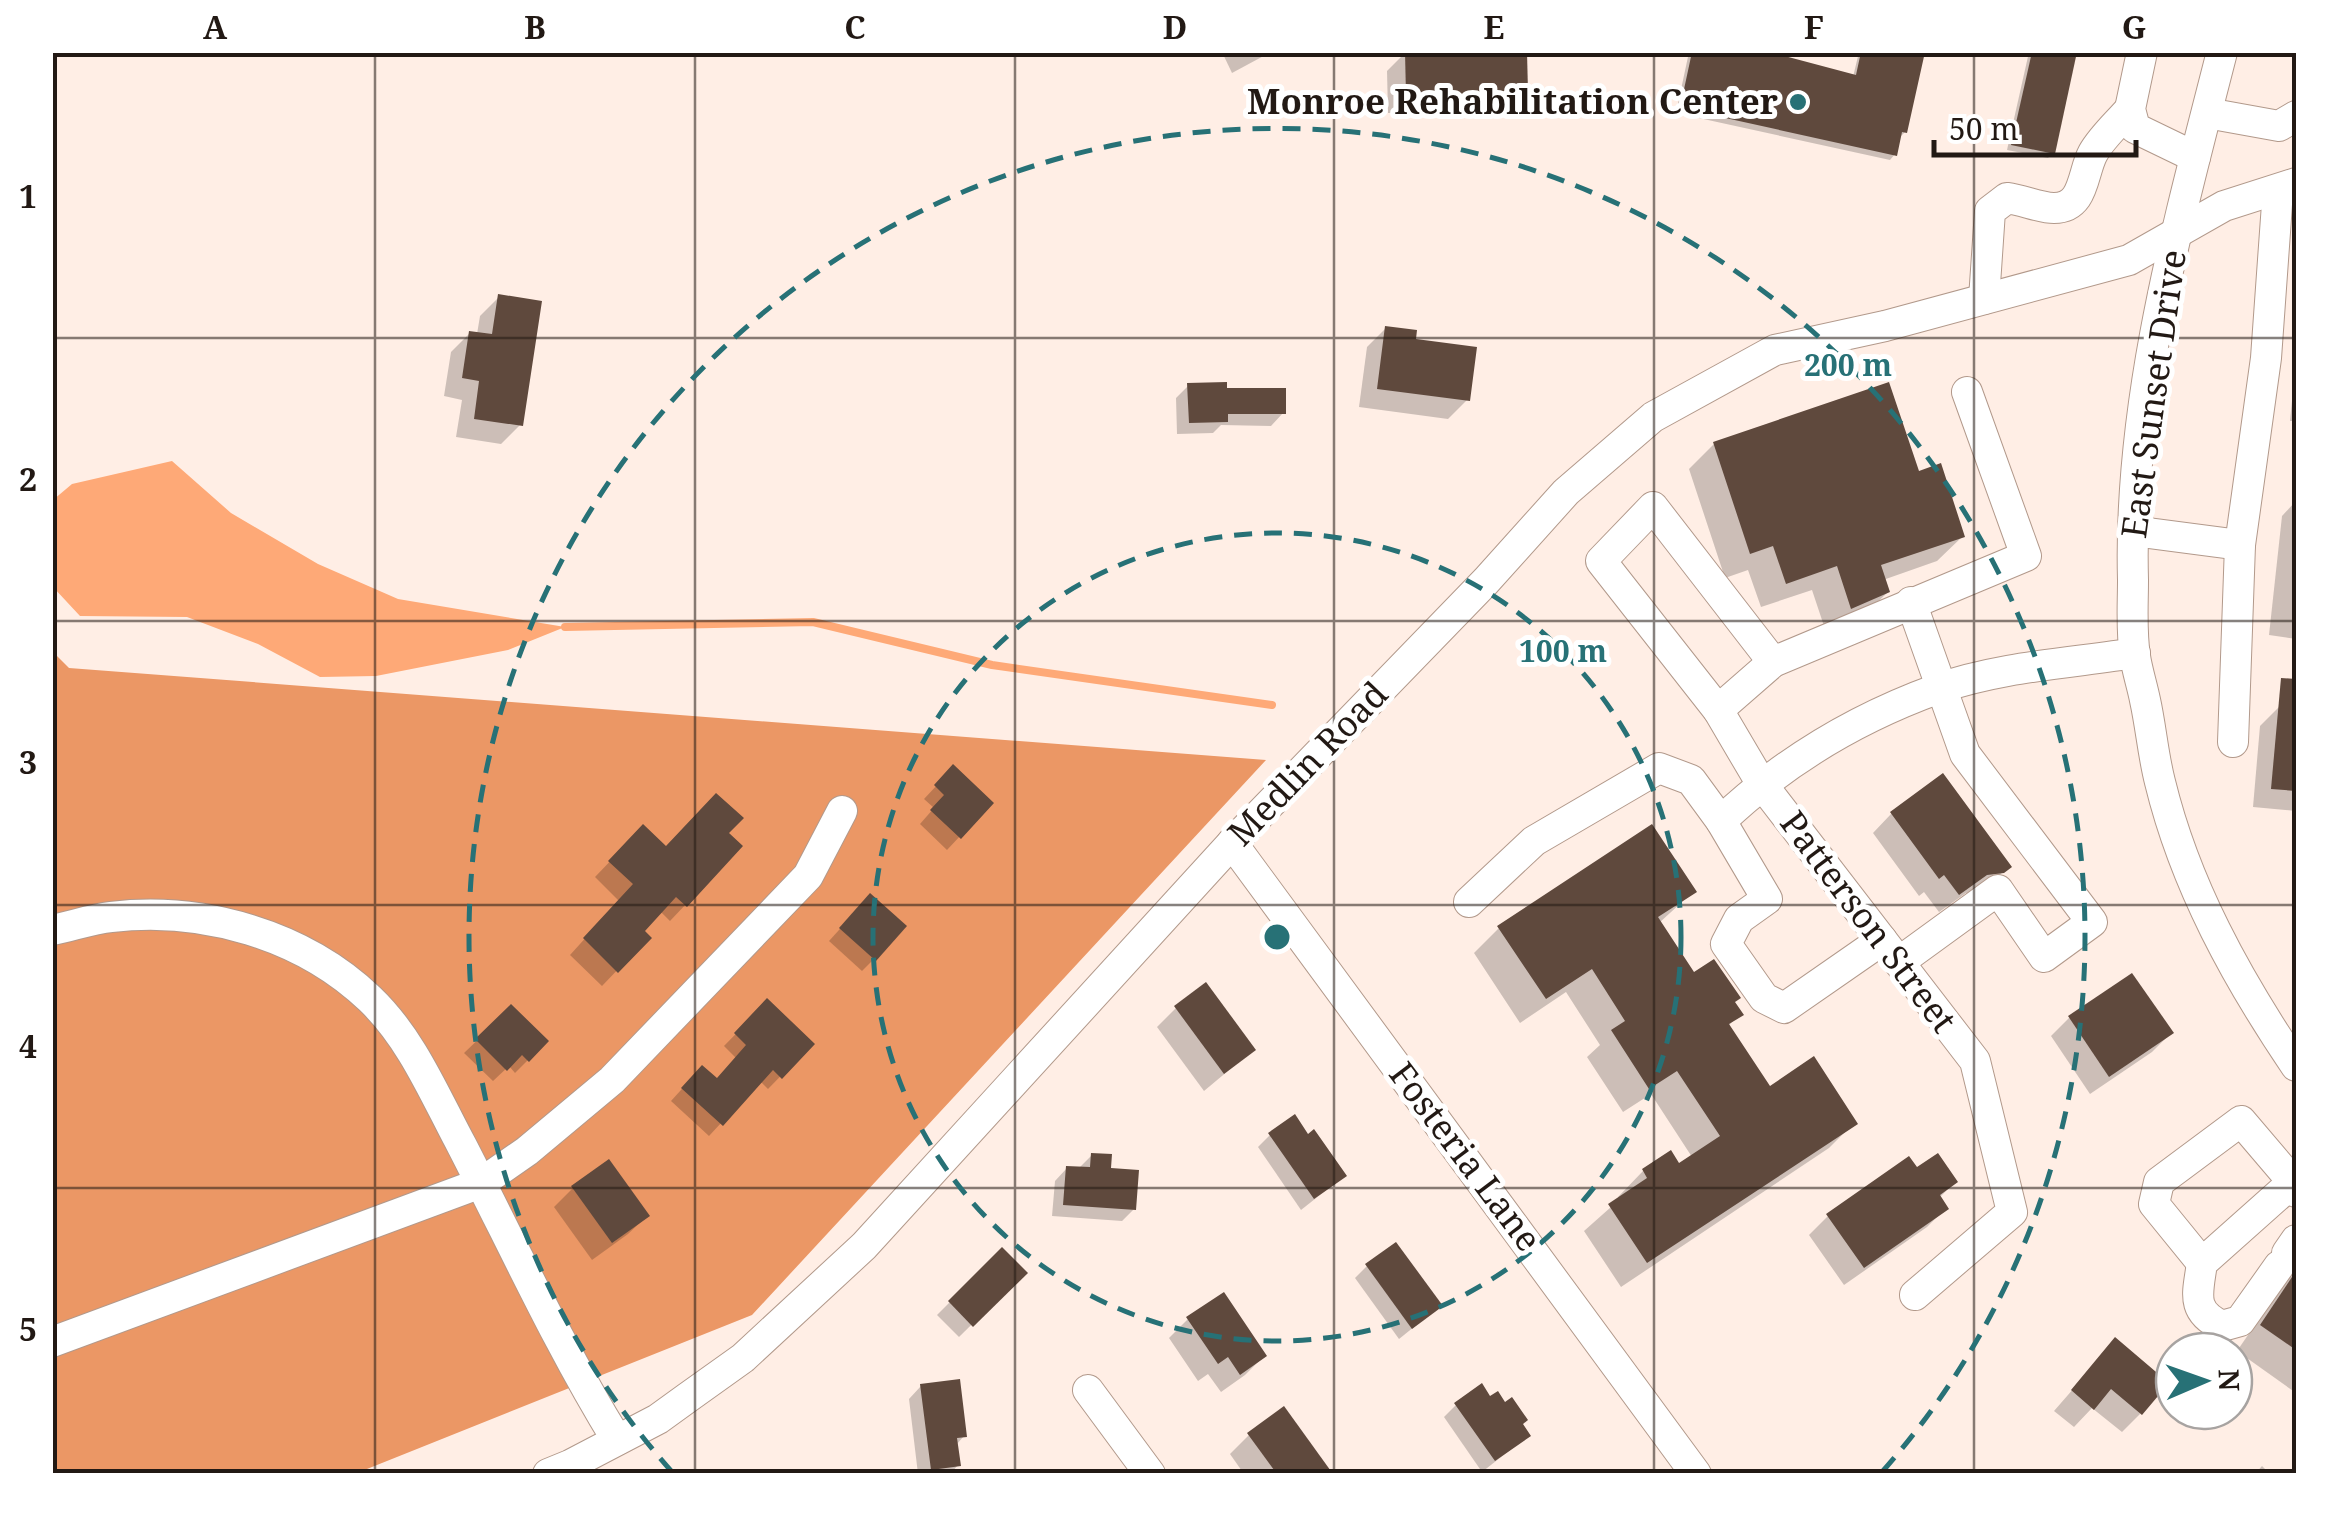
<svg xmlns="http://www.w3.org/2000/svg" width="2349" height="1526" font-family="'Noto Serif',serif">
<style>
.forest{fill:#eb9765}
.water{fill:#fea977}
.shadow{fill:#0003}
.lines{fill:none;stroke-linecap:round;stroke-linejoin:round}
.stream{stroke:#fea977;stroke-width:8}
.building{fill:#5f493d}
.minor-casing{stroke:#b2998b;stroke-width:32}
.minor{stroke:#fff;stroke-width:30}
.grid{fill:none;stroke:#221914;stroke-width:2.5;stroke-opacity:0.55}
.ring{fill:none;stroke:#277176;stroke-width:5;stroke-dasharray:18 12}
.poi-dot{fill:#277176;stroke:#fff;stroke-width:4}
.labels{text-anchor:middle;stroke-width:10;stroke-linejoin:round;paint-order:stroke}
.poi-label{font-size:35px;font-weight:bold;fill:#221914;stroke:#fff;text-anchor:end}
.street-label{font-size:35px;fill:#221914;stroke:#fff}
.centre{fill:#277176;stroke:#fff;stroke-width:5}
.ring-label{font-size:30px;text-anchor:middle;font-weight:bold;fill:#277176;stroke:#fff;stroke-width:10;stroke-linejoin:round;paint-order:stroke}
.neatline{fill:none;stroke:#221914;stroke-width:4}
.grid-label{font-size:32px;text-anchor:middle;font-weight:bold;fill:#221914}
</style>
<rect width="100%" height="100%" fill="#ffeee5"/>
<polygon class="forest" points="52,651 69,668 1266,760 752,1315 357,1473 53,1473"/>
<polygon class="water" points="172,461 231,513 318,564 398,599 565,627 508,650 376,676 320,677 258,644 187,617 80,616 53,587 53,500 72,484"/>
<g class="shadow">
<polygon points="1222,52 1271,52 1232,73"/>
<polygon points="1406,52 1526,91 1507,110 1388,113 1387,71"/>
<polygon points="1689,52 1788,52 1786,59 1853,77 1859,52 1922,52 1905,132 1899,138 1895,154 1890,160 1676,113"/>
<polygon points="2029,52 2075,52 2053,153 2048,158 2007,150"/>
<polygon points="499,297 520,425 501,444 456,437 462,400 444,396 451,352 470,333 477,334 480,316"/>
<polygon points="1386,328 1413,341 1467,400 1448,419 1359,407 1367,347"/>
<polygon points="2296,360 2296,421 2290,421"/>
<polygon points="1188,386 1224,390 1283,413 1271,426 1221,425 1213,433 1177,434 1176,398"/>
<polygon points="1714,444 1917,474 1963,536 1937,561 1883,580 1888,592 1862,617 1826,632 1812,590 1761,607 1748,570 1725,578 1689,469"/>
<polygon points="2296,501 2296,639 2269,635 2282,516"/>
<polygon points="2279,707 2296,709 2296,811 2253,807 2260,726"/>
<polygon points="953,768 991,803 947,850 920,824 934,808 924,799"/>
<polygon points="1942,777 2008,867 1983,891 1966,893 1939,912 1924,892 1919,896 1873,833 1891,814"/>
<polygon points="643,827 666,849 726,833 740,847 670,921 660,911 641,931 648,938 602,986 570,955 619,901 595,877"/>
<polygon points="1693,892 1659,923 1694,976 1733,1003 1740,1014 1728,1026 1769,1089 1854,1123 1829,1148 1621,1287 1584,1231 1620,1199 1618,1197 1643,1171 1670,1154 1678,1166 1692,1157 1651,1094 1623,1112 1587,1057 1600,1045 1566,992 1520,1023 1474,953 1499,928"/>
<polygon points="858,909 874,959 862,971 829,941"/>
<polygon points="767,1002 812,1044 768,1089 760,1081 709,1136 671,1101 690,1080 716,1081 736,1058 724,1046"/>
<polygon points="511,1008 546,1042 515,1073 509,1066 493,1081 464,1053"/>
<polygon points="1176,1008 1253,1050 1204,1091 1157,1027"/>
<polygon points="2069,1018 2171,1033 2152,1052 2090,1094 2051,1036"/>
<polygon points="1270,1135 1344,1176 1301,1210 1258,1147"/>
<polygon points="1092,1155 1134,1209 1122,1221 1052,1216 1055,1181 1067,1168 1078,1169"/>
<polygon points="1916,1171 1955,1182 1939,1198 1946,1208 1927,1227 1844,1285 1809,1235 1828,1216"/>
<polygon points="573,1188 647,1216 628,1234 592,1260 554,1207"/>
<polygon points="1002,1250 1024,1273 959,1337 937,1315"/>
<polygon points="2296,1265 2296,1393 2237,1351"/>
<polygon points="1367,1266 1440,1306 1399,1339 1355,1278"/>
<polygon points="1188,1319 1264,1356 1245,1375 1221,1392 1208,1374 1198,1381 1169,1338"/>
<polygon points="2115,1341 2140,1414 2122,1432 2092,1408 2074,1427 2054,1411"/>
<polygon points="921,1386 964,1436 956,1445 958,1465 950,1474 918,1474 909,1399"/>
<polygon points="1490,1399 1520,1424 1528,1436 1482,1472 1444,1417 1456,1405"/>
<polygon points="1249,1435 1325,1474 1244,1474 1230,1454"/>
<polygon points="2262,1466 2270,1474 2255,1474"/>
</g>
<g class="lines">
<polyline class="stream" points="565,627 813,622 992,665 1272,705"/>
</g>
<g class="building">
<polygon points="1405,52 1527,52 1528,92 1406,95"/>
<polygon points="1692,52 1770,52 1856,75 1861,52 1925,52 1907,133 1902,132 1897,156 1680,108"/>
<polygon points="2032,52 2077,52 2055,154 2011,145"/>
<polygon points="498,294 542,301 523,426 474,419 479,381 462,378 469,331 492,334"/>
<polygon points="1385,326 1417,330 1416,339 1477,347 1470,401 1377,389"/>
<polygon points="1227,382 1227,388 1286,388 1286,414 1228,414 1228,422 1189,423 1187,383"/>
<polygon points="1889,382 1919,471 1941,463 1965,537 1881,565 1890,592 1851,609 1837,566 1786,584 1773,546 1750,554 1713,442"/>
<polygon points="2281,678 2296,679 2296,791 2271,789"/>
<polygon points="953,764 994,803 961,839 930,810 944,795 934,785"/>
<polygon points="1943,773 2012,867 2004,873 1987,875 1959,895 1944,875 1939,879 1890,812"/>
<polygon points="716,793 744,818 729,833 743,846 687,907 676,897 645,931 652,938 618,973 583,938 633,884 608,861 643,824 666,846"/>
<polygon points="1652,824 1697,892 1658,917 1694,972 1714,959 1741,998 1735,1002 1744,1015 1729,1024 1770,1086 1814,1056 1858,1124 1647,1263 1608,1204 1647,1178 1642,1169 1671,1150 1679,1163 1720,1136 1677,1071 1649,1089 1611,1030 1625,1021 1592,969 1546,999 1497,926"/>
<polygon points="870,893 907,926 876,961 839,928"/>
<polygon points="2132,973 2174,1033 2109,1077 2068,1016"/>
<polygon points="1206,982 1256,1050 1224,1074 1174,1006"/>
<polygon points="767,998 815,1044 782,1079 773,1070 723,1126 681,1088 702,1065 717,1078 746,1045 734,1033"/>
<polygon points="511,1004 549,1041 529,1062 522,1055 507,1071 475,1039"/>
<polygon points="1295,1114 1308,1134 1314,1129 1347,1176 1314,1199 1268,1133"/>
<polygon points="1091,1153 1112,1154 1111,1168 1139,1170 1136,1210 1063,1205 1066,1166 1090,1167"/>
<polygon points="1938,1153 1958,1182 1940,1195 1949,1209 1864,1268 1826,1214 1909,1156 1917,1167"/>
<polygon points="609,1159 650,1216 612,1243 571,1186"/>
<polygon points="1396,1242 1443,1306 1412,1329 1365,1264"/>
<polygon points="1002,1247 1028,1273 973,1327 948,1301"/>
<polygon points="2296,1271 2296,1350 2260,1325"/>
<polygon points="1224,1292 1267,1356 1240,1375 1228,1357 1218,1364 1186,1317"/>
<polygon points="2115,1337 2169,1383 2142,1415 2111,1389 2094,1410 2071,1390"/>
<polygon points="960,1379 967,1437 957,1438 961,1466 931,1470 920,1384"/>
<polygon points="1482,1383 1490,1396 1498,1391 1505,1402 1512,1397 1528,1420 1523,1424 1531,1436 1495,1461 1454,1403"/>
<polygon points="1284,1406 1333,1474 1277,1474 1247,1433"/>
</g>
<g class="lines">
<g class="minor-casing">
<g id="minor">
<polyline points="2142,52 2130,109 2135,128 2195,157"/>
<path d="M2222,52C2178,224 2128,401 2133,580C2133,605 2131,631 2135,656C2137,670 2142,685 2145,700C2151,727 2153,755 2160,782C2185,885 2237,979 2296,1066"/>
<polyline points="2207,113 2279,126 2296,116"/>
<path d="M1984,299L1990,211L2007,198C2023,200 2040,208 2054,208C2085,208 2082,173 2093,153C2102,137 2118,123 2130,109"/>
<polyline points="2133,531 2240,545"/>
<polyline points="1718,710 1601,561 1653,507 1773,662"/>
<polyline points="2233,742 2240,545 2266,358 2278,190"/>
<polyline points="1721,821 1767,899 1739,919 1726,944 1764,998 1784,1008 1882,940"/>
<polyline points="1232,843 1696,1474"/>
<path d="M1469,902L1534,841L1659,768L1691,780L1721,821C1782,763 1857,718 1937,689C1999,667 2070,663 2135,653"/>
<path d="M52,930C72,926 92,919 111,917C203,906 303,935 370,999C412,1039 435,1096 462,1146C513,1245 559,1346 617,1440"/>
<polyline points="1899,962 1998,890 2044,957 2092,922 1965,754 1911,602"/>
<polyline points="2287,1253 2296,1240"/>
<polyline points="2202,1263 2154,1204 2159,1182 2241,1121 2293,1182 2296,1192"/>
<path d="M2279,1266L2240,1321L2222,1326C2190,1311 2198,1293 2202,1263L2293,1182"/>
<polyline points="1915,1295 2012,1212 1975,1061 1761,783 1718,710 1773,662 2026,556 1967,392"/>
<polyline points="52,1342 481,1183 527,1151 612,1080 808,876 842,811"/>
<polyline points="1088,1390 1150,1474"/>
<polyline points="548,1474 570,1465 658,1419 687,1398 743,1358 864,1246 1232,843 1486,581 1566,492 1653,417 1775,350 1885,326 2129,260 2224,206 2296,183"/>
</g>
</g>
<use href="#minor" class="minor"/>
</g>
<path class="grid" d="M375,52V1474M695,52V1474M1015,52V1474M1334,52V1474M1654,52V1474M1974,52V1474M52,338H2296M52,621H2296M52,905H2296M52,1188H2296"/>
<g class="ring">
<circle cx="1277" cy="937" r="404"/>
<path d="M672 1472A808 808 0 1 1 1882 1472"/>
</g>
<circle class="poi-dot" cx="1798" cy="102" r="10"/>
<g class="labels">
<g class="poi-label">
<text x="1778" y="114">Monroe Rehabilitation Center</text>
</g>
<g class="street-label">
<text transform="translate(2154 394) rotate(-82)" y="12">East Sunset Drive</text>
<text transform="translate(1308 764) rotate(-46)" y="12">Medlin Road</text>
<text transform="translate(1868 922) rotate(53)" y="12">Patterson Street</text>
<text transform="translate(1465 1157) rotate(53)" y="12">Fosteria Lane</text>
</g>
</g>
<circle cx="1277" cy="937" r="15" class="centre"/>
<g class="ring-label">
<text x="1848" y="376">200 m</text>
<text x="1563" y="662">100 m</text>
</g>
<rect width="2349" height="1526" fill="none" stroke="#ffffff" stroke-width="110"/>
<g transform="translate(2204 1381) rotate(88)"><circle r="48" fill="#ffffff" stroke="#a7a3a1" stroke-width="2.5"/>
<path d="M0-8L18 38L0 25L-18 38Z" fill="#277176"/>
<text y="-15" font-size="28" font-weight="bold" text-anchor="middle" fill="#221914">N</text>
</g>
<path d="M1934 140v15h202v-15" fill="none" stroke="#221914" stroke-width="5"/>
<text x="1949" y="140" font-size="30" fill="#221914" stroke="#ffffff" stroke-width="8" paint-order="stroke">50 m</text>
<rect x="55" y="55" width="2239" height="1416" class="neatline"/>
<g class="grid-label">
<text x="215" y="39">A</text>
<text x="535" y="39">B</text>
<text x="855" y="39">C</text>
<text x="1175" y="39">D</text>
<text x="1494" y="39">E</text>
<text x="1814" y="39">F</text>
<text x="2134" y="39">G</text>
<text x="28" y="208">1</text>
<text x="28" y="491">2</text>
<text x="28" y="774">3</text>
<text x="28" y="1058">4</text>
<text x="28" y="1341">5</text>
</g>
</svg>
